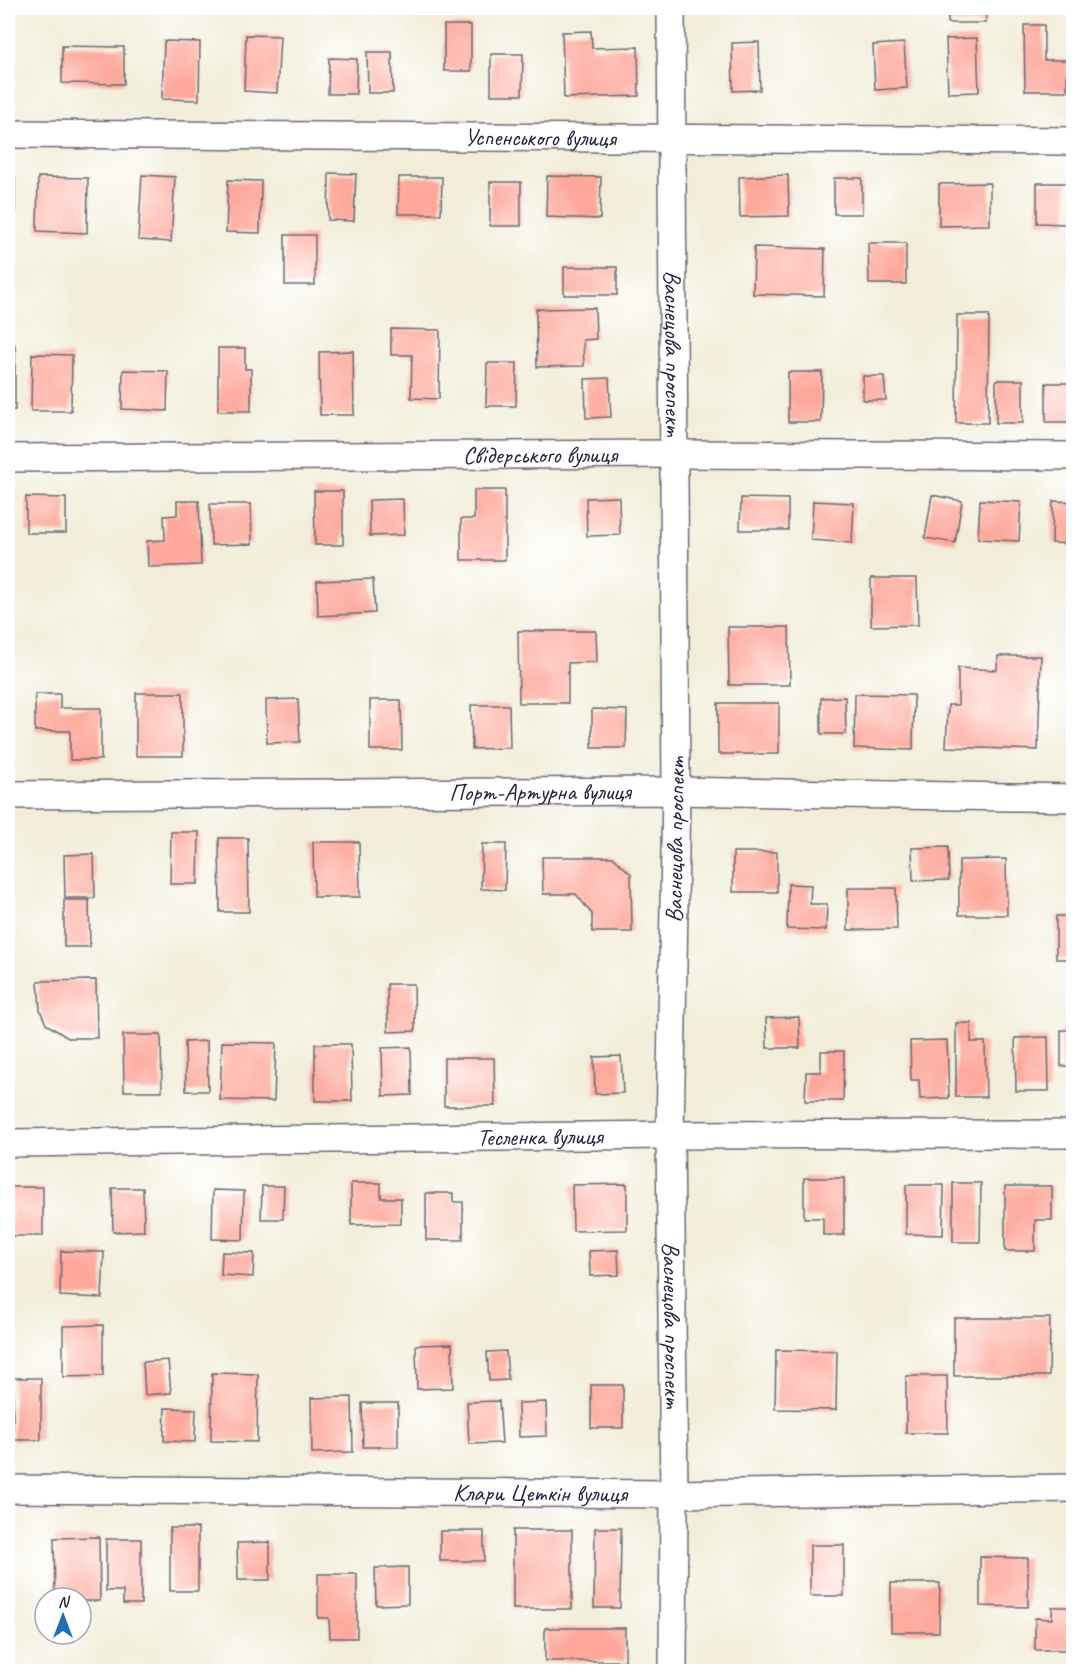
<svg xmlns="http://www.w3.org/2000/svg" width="1081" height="1679" font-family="Caveat,sans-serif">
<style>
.building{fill:#fda89b}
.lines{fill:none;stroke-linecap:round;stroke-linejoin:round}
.street-casing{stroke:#6b6972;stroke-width:30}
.street{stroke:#fff;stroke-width:27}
.labels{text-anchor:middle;stroke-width:5;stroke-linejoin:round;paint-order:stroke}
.street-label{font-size:24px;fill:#22223b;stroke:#fff}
</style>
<rect width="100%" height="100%" fill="#fff"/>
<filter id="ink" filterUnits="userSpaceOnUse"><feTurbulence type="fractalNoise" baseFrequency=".0167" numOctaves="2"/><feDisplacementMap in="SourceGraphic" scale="12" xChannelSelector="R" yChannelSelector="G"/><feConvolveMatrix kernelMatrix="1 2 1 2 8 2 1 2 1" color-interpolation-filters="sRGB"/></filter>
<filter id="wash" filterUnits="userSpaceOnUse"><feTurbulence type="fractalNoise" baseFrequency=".008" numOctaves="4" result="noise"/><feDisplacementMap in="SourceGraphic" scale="24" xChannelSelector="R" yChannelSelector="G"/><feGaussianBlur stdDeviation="1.35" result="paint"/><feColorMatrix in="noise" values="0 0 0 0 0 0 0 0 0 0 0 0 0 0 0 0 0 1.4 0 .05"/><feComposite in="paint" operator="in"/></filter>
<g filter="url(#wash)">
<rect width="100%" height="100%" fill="#f2edd9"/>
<g id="blocks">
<g class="building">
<rect x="948" y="8" width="38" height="15"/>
<rect x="444" y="25" width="27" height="46"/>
<polygon points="1024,25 1044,25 1044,60 1067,60 1067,91 1025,91"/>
<polygon points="591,31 592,48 638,47 639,96 564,98 562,32"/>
<polygon points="246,35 280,36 277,93 244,91"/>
<polygon points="977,38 979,92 948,93 946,39"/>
<polygon points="164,41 200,42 199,100 162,99"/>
<polygon points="759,42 760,90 733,91 732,43"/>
<polygon points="904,43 907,88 875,90 873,45"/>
<polygon points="62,46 124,47 124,84 62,83"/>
<polygon points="367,52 392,52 393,93 368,93"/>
<polygon points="491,54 523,54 522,95 491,95"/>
<polygon points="329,58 357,59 356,94 328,94"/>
<polygon points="329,173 356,174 354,221 328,220"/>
<polygon points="142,175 175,177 171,242 138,240"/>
<polygon points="788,175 789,216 740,217 739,177"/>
<polygon points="547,176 601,177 600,219 546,217"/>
<polygon points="38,177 88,178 87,233 37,231"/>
<polygon points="399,177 442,177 441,214 398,214"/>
<rect x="8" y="178" width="7" height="53"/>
<rect x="834" y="178" width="28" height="36"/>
<polygon points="228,180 261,181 260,233 226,232"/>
<rect x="490" y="182" width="31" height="44"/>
<polygon points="990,183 990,225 939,226 939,184"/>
<polygon points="1037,183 1067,183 1067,224 1037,223"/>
<rect x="285" y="235" width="30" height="50"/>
<polygon points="868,243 906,243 906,284 869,284"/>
<polygon points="754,247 825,249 824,296 753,294"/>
<rect x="564" y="267" width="53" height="28"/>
<polygon points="595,308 596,339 583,340 584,366 537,367 536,309"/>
<polygon points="957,315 989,315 988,423 956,423"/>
<polygon points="391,329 440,330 439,399 411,398 412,355 391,355"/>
<rect x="8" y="345" width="7" height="65"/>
<polygon points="218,348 245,348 245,369 251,369 251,411 218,411"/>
<polygon points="353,351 354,415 320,415 319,352"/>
<polygon points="32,354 72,355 71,411 31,411"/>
<polygon points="487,363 517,363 516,406 486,406"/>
<polygon points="123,370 168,371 167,411 122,409"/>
<polygon points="788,372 822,372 821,422 788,422"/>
<polygon points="863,376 884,376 886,400 863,400"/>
<polygon points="609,378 611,417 586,418 585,379"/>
<rect x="996" y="380" width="27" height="43"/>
<rect x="1046" y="383" width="27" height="39"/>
<polygon points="474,490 505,490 505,560 461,560 461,519 474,519"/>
<polygon points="314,491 343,491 343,545 315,545"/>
<polygon points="932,495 962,501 955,543 925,538"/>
<polygon points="26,497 66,498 66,533 26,533"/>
<polygon points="619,497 620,535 587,536 586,498"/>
<polygon points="741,498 788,499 788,530 740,530"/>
<polygon points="403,499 404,535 370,536 369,500"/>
<polygon points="980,500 1021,502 1019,541 978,539"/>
<polygon points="177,501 199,501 201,565 148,567 147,541 165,540 164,516 177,515"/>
<polygon points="813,501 854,503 852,543 811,540"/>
<polygon points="1053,501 1074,502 1074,544 1052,543"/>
<polygon points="210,504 251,504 252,544 211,545"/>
<polygon points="871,578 917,578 918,625 871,626"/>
<polygon points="373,579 375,613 318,616 317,581"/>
<polygon points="728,627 789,627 790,685 729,685"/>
<polygon points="518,631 596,631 597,662 568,663 568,703 519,703"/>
<polygon points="998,656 1041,656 1038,750 946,747 948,705 958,705 958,668 997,670"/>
<rect x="136" y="693" width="47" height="63"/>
<polygon points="35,694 60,694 60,708 101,708 101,760 70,760 70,731 35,731"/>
<polygon points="855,694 914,695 913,750 854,748"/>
<polygon points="845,697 846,734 821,734 821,698"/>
<polygon points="298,699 300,742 267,743 266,700"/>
<polygon points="370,700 401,700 402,750 370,750"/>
<rect x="718" y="703" width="61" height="51"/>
<polygon points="471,705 509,705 510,748 472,749"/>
<polygon points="592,709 627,710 626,748 592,748"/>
<polygon points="171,832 199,832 198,884 170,884"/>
<polygon points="219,838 248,838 249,912 220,912"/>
<polygon points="313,842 359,842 360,897 314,897"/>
<polygon points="482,844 506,844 505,890 481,889"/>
<polygon points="948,847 949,880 913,881 912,848"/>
<rect x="733" y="852" width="44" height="40"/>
<polygon points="94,854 95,898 65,898 64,855"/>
<polygon points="542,857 613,857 631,874 632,932 592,932 592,914 576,894 543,894"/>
<polygon points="1006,859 1007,915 959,915 959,860"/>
<polygon points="788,884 811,885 810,904 827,904 826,930 787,929"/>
<polygon points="848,888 896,888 897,929 848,930"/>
<polygon points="64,900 89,900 90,947 64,947"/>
<rect x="1056" y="916" width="18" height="43"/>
<polygon points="96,980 97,1038 68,1038 46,1024 40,1010 38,981"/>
<polygon points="387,984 414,984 415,1031 388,1032"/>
<polygon points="799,1017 800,1048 767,1048 766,1018"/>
<polygon points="956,1023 971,1023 971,1042 985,1042 986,1097 956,1097"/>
<rect x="1061" y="1030" width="13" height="36"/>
<polygon points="123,1035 161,1035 162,1091 124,1091"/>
<polygon points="1048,1037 1049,1091 1016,1091 1015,1038"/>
<polygon points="947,1040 949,1098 920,1099 919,1080 911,1080 910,1041"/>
<polygon points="207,1041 208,1091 186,1091 185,1042"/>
<polygon points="222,1042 276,1043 274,1101 220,1100"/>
<polygon points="315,1044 351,1044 352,1101 315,1101"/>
<polygon points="411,1047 412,1095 383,1096 382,1048"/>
<polygon points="821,1051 844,1051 843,1101 805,1101 806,1072 821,1072"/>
<polygon points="621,1056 623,1093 595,1094 594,1057"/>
<polygon points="444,1058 494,1058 495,1106 444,1106"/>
<polygon points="804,1178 844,1178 844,1235 823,1235 823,1218 804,1218"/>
<polygon points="351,1183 381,1183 381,1198 401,1198 401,1224 351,1225"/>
<polygon points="953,1183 981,1183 980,1242 953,1242"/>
<polygon points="627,1184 627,1230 573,1231 572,1185"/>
<polygon points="906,1185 944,1185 943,1235 906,1234"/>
<polygon points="262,1186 284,1186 283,1219 261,1219"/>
<polygon points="1005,1186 1052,1186 1052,1220 1035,1220 1035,1251 1005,1251"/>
<rect x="11" y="1187" width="32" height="49"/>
<polygon points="112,1188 143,1188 144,1231 113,1232"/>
<polygon points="213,1190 244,1191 243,1240 212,1239"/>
<polygon points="426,1193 453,1193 453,1202 463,1202 463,1240 426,1240"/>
<polygon points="618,1250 619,1275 590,1276 589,1251"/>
<polygon points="61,1251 104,1252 102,1298 60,1296"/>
<polygon points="222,1252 254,1253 253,1277 221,1275"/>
<polygon points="954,1318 1050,1318 1049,1376 954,1376"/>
<polygon points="103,1325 103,1376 63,1377 63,1326"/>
<polygon points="452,1344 453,1388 417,1389 416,1345"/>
<polygon points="776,1350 837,1351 836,1410 775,1409"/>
<polygon points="506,1351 508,1380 489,1381 487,1352"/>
<polygon points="168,1360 171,1393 145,1395 143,1362"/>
<polygon points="212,1373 258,1374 257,1442 211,1441"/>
<polygon points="906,1376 947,1376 948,1433 906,1433"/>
<rect x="13" y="1378" width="28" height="62"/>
<rect x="591" y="1385" width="32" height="43"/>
<polygon points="352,1397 353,1452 312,1453 311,1398"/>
<polygon points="499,1401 502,1443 469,1444 467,1402"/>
<polygon points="546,1402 547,1436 519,1437 518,1403"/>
<polygon points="362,1403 398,1403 398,1447 363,1447"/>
<polygon points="165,1408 196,1409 195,1442 164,1441"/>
<rect x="170" y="1528" width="28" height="63"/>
<polygon points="595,1528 621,1528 620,1608 594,1608"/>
<rect x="513" y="1530" width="59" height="79"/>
<rect x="440" y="1531" width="44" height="30"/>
<polygon points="99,1537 100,1601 81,1601 81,1598 55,1598 54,1538"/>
<polygon points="106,1539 141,1539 141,1604 123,1604 123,1591 106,1591"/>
<polygon points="270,1542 270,1580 238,1580 237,1543"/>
<rect x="810" y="1545" width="34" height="51"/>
<polygon points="980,1557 1028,1558 1028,1607 980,1606"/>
<polygon points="408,1567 408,1604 376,1605 375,1568"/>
<polygon points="318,1574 357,1574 357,1638 330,1638 329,1618 318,1618"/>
<polygon points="891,1583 940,1583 939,1632 891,1632"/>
<polygon points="1052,1607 1074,1607 1074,1650 1035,1650 1035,1618 1052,1619"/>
<rect x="545" y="1628" width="80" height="33"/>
</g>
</g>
</g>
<g filter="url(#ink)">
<use href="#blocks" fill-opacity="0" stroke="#6b6972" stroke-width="1.5"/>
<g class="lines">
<g class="street-casing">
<g id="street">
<path id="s1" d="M671,8L676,791L670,1135L674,1494L673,1672"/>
<path id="s2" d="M8,134L1074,141"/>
<path id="s3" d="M8,458L674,454L1074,456"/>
<path id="s4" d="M8,795L676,791L1074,798"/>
<path id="s5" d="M8,1143L670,1135L1074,1134"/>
<path id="s6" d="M8,1489L674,1494L1074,1488"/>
</g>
</g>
<use href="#street" class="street"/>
</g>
</g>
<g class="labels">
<g class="street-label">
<text dy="8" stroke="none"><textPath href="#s2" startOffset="532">Успенського вулиця</textPath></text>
<text dy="8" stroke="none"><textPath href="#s1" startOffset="345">Васнецова проспект</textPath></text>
<text dy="8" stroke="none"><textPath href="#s3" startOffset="532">Свідерського вулиця</textPath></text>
<text dy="8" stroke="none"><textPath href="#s4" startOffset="532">Порт-Артурна вулиця</textPath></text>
<text transform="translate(675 840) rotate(-89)" y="8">Васнецова проспект</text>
<text dy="8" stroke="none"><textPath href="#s5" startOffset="532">Тесленка вулиця</textPath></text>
<text dy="8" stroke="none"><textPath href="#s1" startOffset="1317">Васнецова проспект</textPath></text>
<text dy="8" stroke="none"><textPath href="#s6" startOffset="532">Клари Цеткін вулиця</textPath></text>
</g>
</g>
<rect width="1081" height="1679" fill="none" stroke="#fff" stroke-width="30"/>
<g transform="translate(63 1616)"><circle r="28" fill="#ffffff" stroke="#a7a7b1" stroke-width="1.5"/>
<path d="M0-4.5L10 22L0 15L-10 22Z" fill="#1f6fb2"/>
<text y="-9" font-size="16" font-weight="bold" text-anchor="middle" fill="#22223b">N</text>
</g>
</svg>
